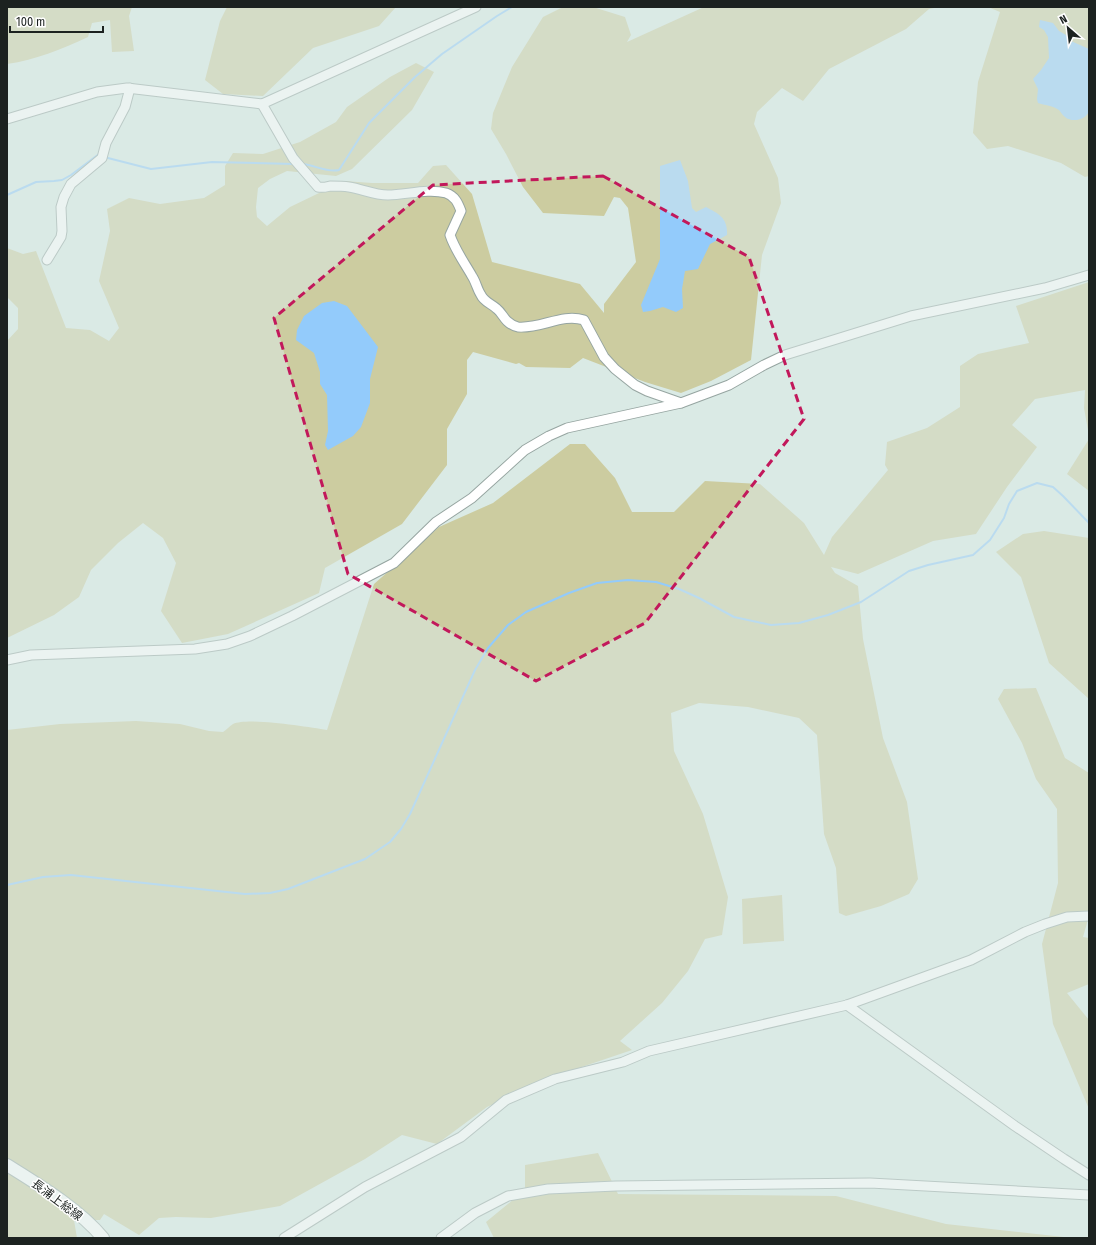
<svg xmlns="http://www.w3.org/2000/svg" width="1096" height="1245" font-family="'Fira Sans Condensed','Noto Sans JP',sans-serif">
<style>
.green{fill:#cccca0}
.water{fill:#93cbfb}
.lines{fill:none;stroke-linecap:round;stroke-linejoin:round}
.stream{stroke:#93cbfb;stroke-width:2}
.minor-casing{stroke:#96a5a1;stroke-width:11}
.major-casing{stroke:#96a5a1;stroke-width:14}
.minor{stroke:#fff;stroke-width:9}
.major{stroke:#fff;stroke-width:12}
.marked{fill:none;stroke:#c2185b;stroke-width:3;stroke-dasharray:8 5;stroke-linejoin:round}
.labels{text-anchor:middle;stroke-width:3;stroke-linejoin:round;paint-order:stroke}
.street-label{font-size:12px;fill:#1c2220;stroke:#fff}
</style>
<rect width="100%" height="100%" fill="#daeae5"/>
<g class="green">
<path d="M7,7H132L129,16L134,51L112,52L110,20L92,23L88,37C62,49 36,60 7,64Z"/>
<polygon points="227,7 396,7 379,26 313,48 263,96 223,94 205,80 220,21"/>
<polygon points="567,7 593,7 625,17 631,35 627,42 704,7 939,7 929,9 906,29 829,69 803,101 782,88 757,112 754,124 778,178 781,203 762,255 751,360 711,381 681,393 645,382 583,358 570,368 526,367 519,363 516,364 473,352 467,360 467,394 447,429 447,465 402,524 325,568 319,593 228,634 182,643 161,611 176,563 163,538 143,523 118,543 91,570 79,597 54,615 7,638 7,341 18,329 18,308 7,297 7,248 23,254 36,251 66,328 90,330 109,341 119,328 99,281 110,231 107,209 129,198 160,204 204,198 225,185 225,166 233,153 263,154 300,142 336,122 347,107 390,77 416,63 434,72 412,110 352,169 336,176 287,171 270,179 258,188 256,207 257,217 267,226 290,207 344,181 372,183 418,183 433,166 446,165 472,194 492,262 580,284 604,313 604,304 636,262 628,208 620,198 614,197 604,216 543,213 523,187 506,154 491,129 493,113 512,67 543,17 561,8"/>
<polygon points="988,7 1089,7 1089,176 1085,177 1061,163 1008,146 987,149 973,133 978,82 1000,12"/>
<path d="M1089,282V436L1084,408L1085,390L1035,399L1012,425L1037,447L1007,487L976,534L933,541L858,574L831,567L835,573L858,586L863,639L883,738L907,802L918,879L909,894L881,906L846,916L839,913L836,868L824,834L817,735L799,718L748,707L699,703L671,713L674,751L703,814L728,897L722,935L705,939L688,971L662,1003L620,1041L632,1050L558,1075L487,1107L437,1144L402,1135L365,1159L280,1206L211,1218L176,1217L159,1218L139,1235L104,1214L100,1220H74L77,1238H7V730L60,724L136,721L180,724L209,731L223,732C226,730 230,726 233,724C249,717 307,727 327,730L374,584L439,527L493,503L570,444H585L615,478L632,512H674L705,481L760,484L804,523L824,555L832,537L888,470L885,465L887,442L927,428L960,407V366L978,354L1029,343L1016,306Z"/>
<polygon points="1089,439 1089,491 1067,474"/>
<polygon points="1044,531 1089,538 1089,699 1049,663 1021,577 996,552 1023,534"/>
<polygon points="1036,688 1065,758 1089,773 1089,916 1083,937 1089,938 1089,984 1067,993 1089,1020 1089,1109 1053,1024 1042,944 1058,883 1057,809 1036,779 1022,743 998,699 1004,689"/>
<polygon points="782,895 784,941 743,944 742,899"/>
<polygon points="598,1153 618,1194 836,1196 946,1224 1073,1238 494,1238 486,1222 525,1190 525,1165"/>
</g>
<g class="water">
<path d="M1040,20L1053,23L1059,31L1066,35L1071,41L1089,49V111C1086,120 1072,123 1065,117C1062,115 1061,112 1059,110C1054,106 1044,105 1038,103L1037,99L1038,89L1033,79L1041,70L1049,58L1048,37L1044,30L1039,27Z"/>
<path d="M680,160L688,181L692,208L696,212L706,207C719,214 728,218 727,235L710,244L698,269L685,271L682,289L683,308L676,312L663,307L650,311L643,312L641,305L660,259V166Z"/>
<polygon points="334,301 347,306 378,347 370,379 370,403 361,427 353,436 328,450 325,445 328,431 327,395 320,384 320,372 314,353 296,340 297,330 304,316 322,303"/>
</g>
<g class="lines">
<g class="stream">
<polyline points="104,157 151,169 212,162 294,164"/>
<path d="M302,164C315,165 327,173 339,170L369,123L415,77L442,54L497,16L512,7"/>
<polyline points="7,195 36,182 54,181 62,180 71,175 99,154 100,155"/>
<polyline points="7,885 43,877 71,875 245,894 270,893 288,889 365,859 390,842 401,829 410,814 475,670 488,648 508,625 526,612 569,593 597,583 628,580 656,582 679,589 699,598 734,617 771,625 799,623 828,615 861,602 909,571 928,565 973,555 990,540 1004,518 1009,504 1017,491 1037,483 1053,487 1063,496 1089,523"/>
</g>
<g class="minor-casing">
<g id="minor">
<path d="M262,104L293,158L318,187C323,188 326,187 330,186C336,186 343,186 349,187C362,189 374,195 388,195C406,195 428,188 446,193C455,196 458,203 461,211L450,235C455,250 464,262 472,276C476,282 477,289 481,295C484,302 492,304 497,309C501,312 503,317 507,321C509,323 514,326 518,327C541,329 562,313 584,320L604,357L615,369L635,385L647,391L681,403"/>
<polyline points="7,119 97,92 127,88 262,104 476,7"/>
<polyline points="47,260 61,237 62,231 61,207 64,197 71,184 102,158 106,143 125,107 130,88"/>
<polyline points="7,660 31,655 195,649 227,644 250,636 292,616 394,563 436,522 472,498 525,450 549,436 567,428 681,403 729,385 764,365 785,355 911,316 1045,288 1089,275"/>
<polyline points="847,1005 1015,1126 1064,1159 1089,1175"/>
<polyline points="284,1238 365,1187 461,1137 506,1100 555,1079 623,1062 649,1051 847,1005 971,960 1025,932 1045,924 1067,917 1089,916"/>
<polyline points="441,1238 475,1213 508,1196 548,1189 616,1186 870,1183 1089,1195"/>
</g>
</g>
<g class="major-casing">
<path id="major" d="M7,1165C39,1185 79,1209 103,1238"/>
</g>
<use href="#minor" class="minor"/>
<use href="#major" class="major"/>
</g>
<path d="M0 0H1096V1245H0ZM603,176L749,257L804,419L645,623L536,681L348,574L274,318L433,185Z" fill="#daeae5" fill-opacity=".55" fill-rule="evenodd"/>
<path class="marked" d="M603,176L749,257L804,419L645,623L536,681L348,574L274,318L433,185Z"/>
<g class="labels">
<g class="street-label">
<text transform="translate(57 1200) rotate(37)" y="4">長浦上総線</text>
</g>
</g>
<rect width="1096" height="1245" fill="none" stroke="#1c2220" stroke-width="16"/>
<g transform="translate(1068 28) rotate(332)" stroke="#ffffff" stroke-width="3" paint-order="stroke">
<path d="M0-3L7 15L0 10L-7 15Z" fill="#1c2220"/>
<text y="-6" font-size="11" font-weight="bold" text-anchor="middle" fill="#1c2220">N</text>
</g>
<path d="M10 26v6h93v-6" fill="none" stroke="#1c2220" stroke-width="2"/>
<text x="16" y="26" font-size="12" fill="#1c2220" stroke="#ffffff" stroke-width="3" paint-order="stroke">100 m</text>
</svg>
